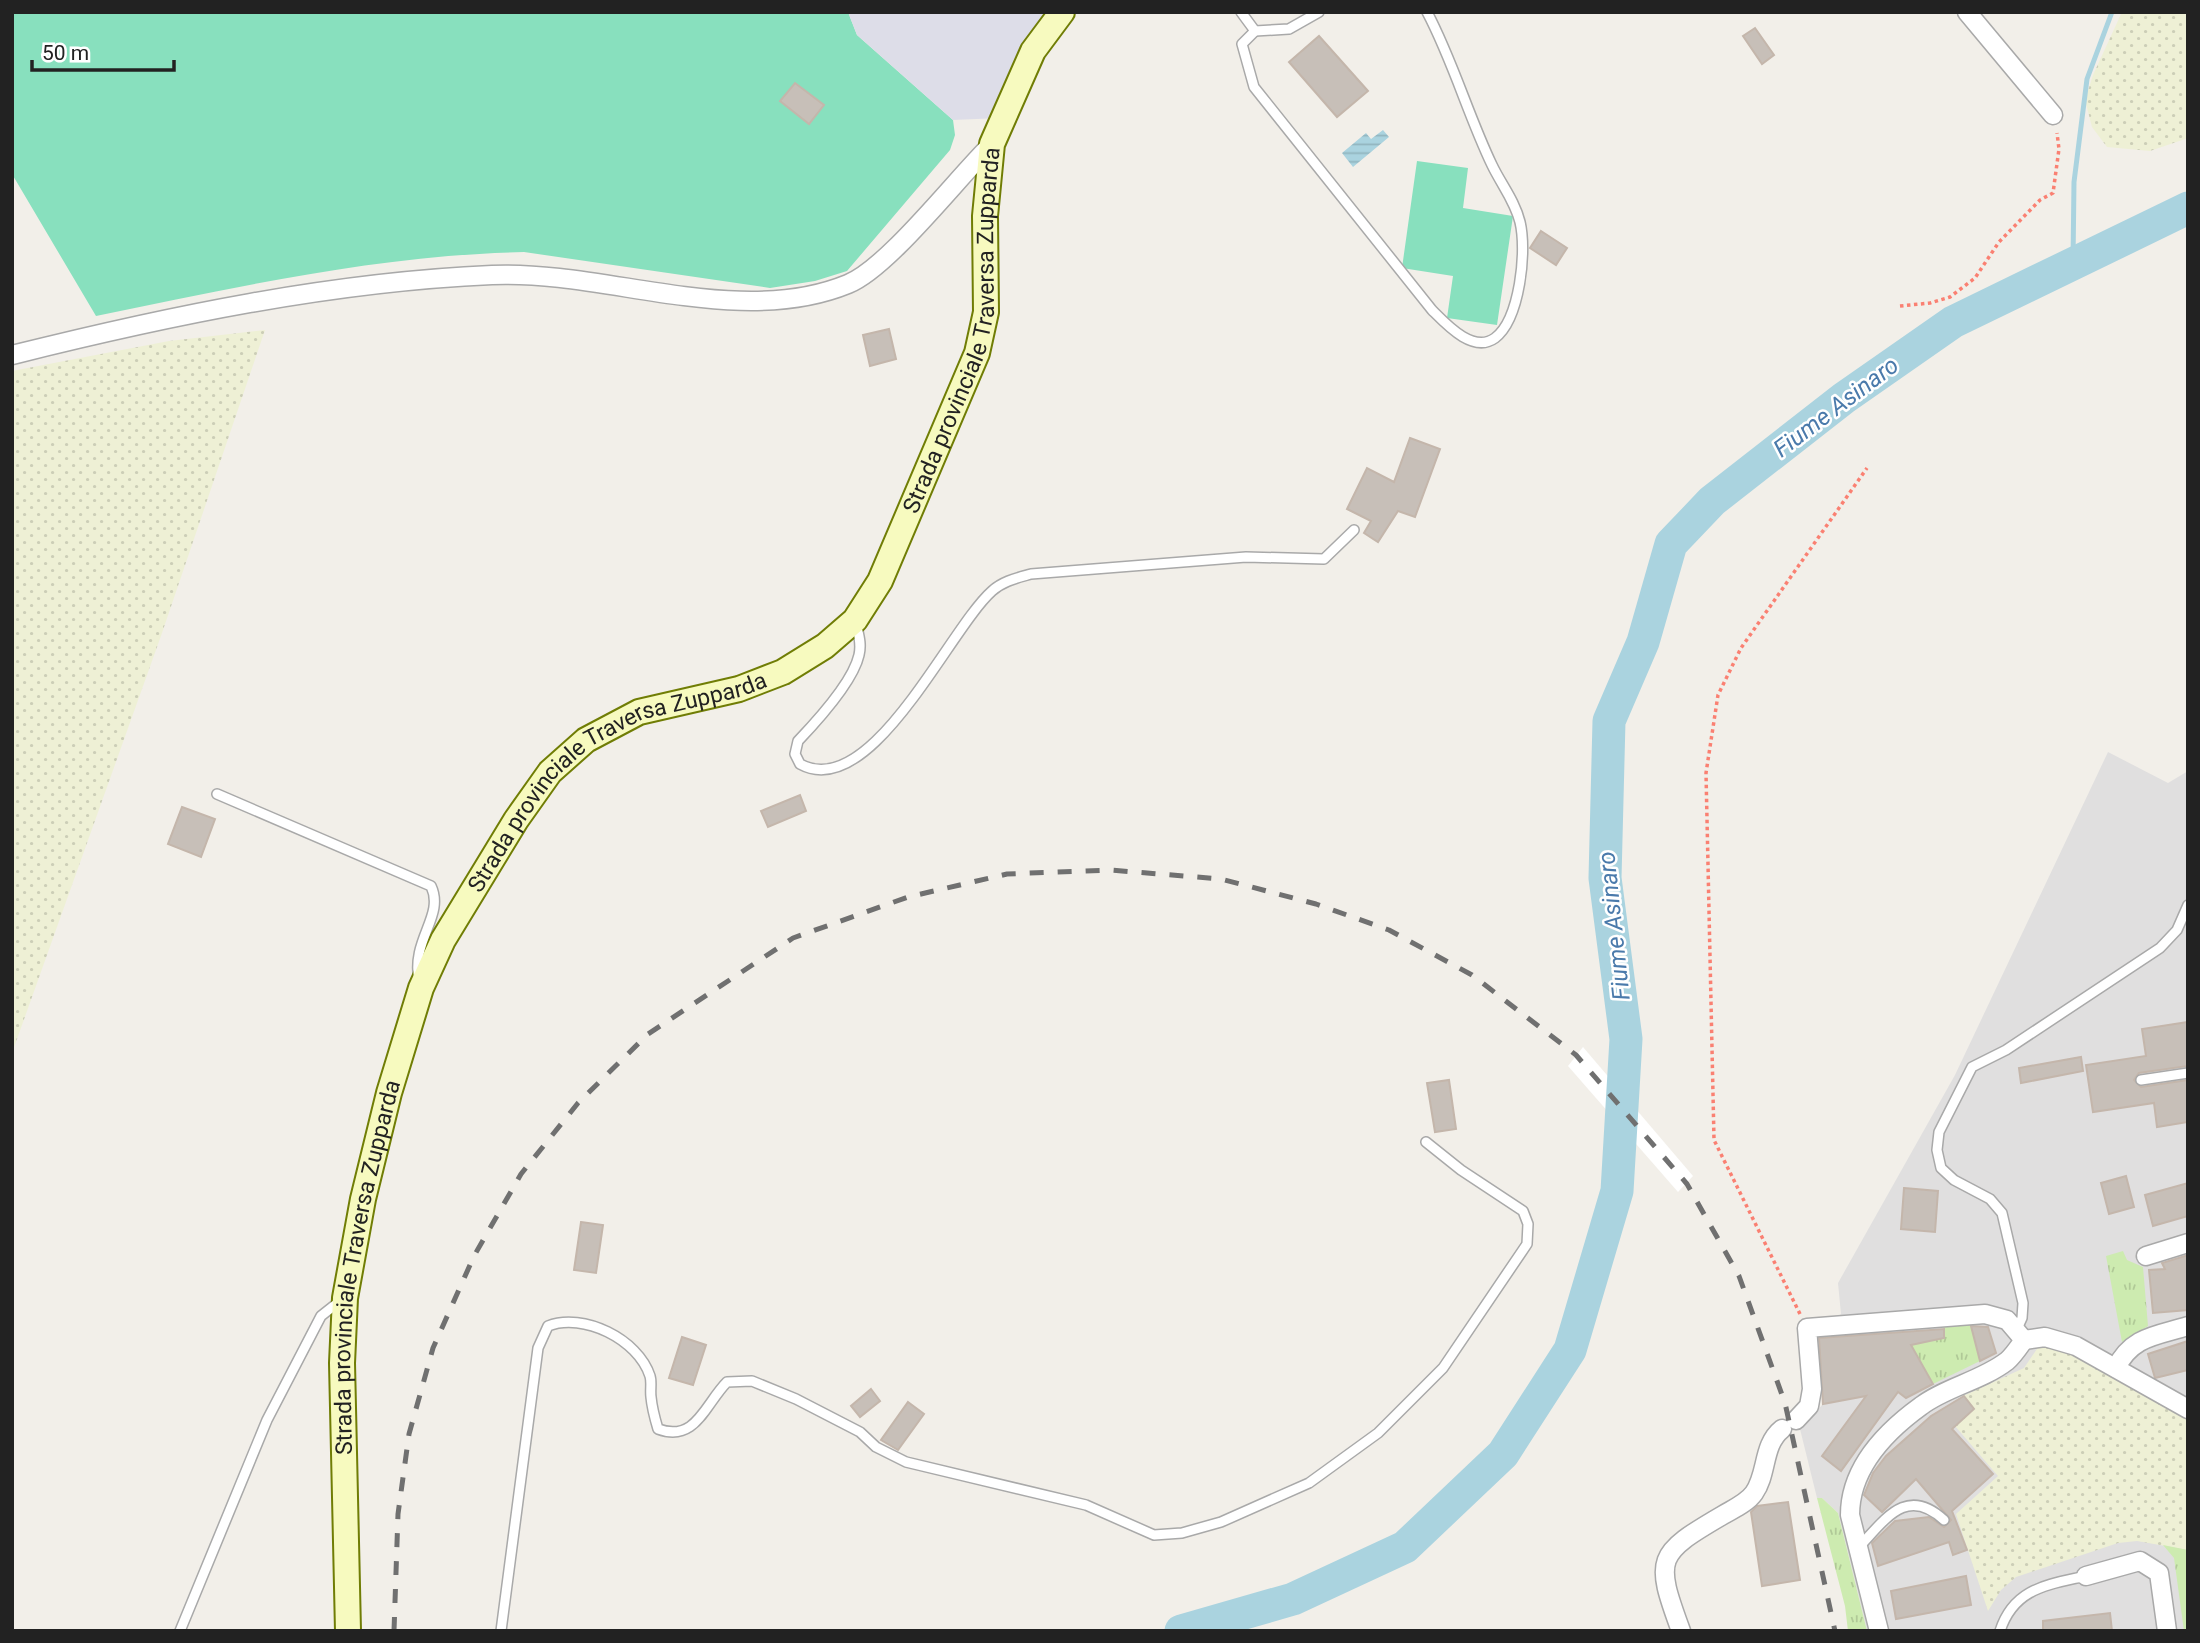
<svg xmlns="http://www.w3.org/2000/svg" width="2200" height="1643" font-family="Roboto,sans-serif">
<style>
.residential{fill:#e0dfdf}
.farmland{fill:url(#farmland-dots)}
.grass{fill:url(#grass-tufts)}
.pitch{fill:#88e0be}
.plaza{fill:#dddde8}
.water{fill:url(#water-rules)}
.pier{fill:#fff}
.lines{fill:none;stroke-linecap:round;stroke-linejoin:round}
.stream{stroke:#aad3df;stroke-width:5}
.river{stroke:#aad3df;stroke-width:33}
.building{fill:#c7bfb8;stroke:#c4b6ab;stroke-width:2}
.lane-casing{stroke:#a9a9a9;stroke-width:12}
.street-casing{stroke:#a9a9a9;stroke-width:21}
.secondary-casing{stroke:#707d05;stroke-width:28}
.path{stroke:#fa8072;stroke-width:3.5;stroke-dasharray:3.5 3.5;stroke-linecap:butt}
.lane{stroke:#fff;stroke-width:9}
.street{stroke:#fff;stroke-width:18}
.secondary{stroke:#f7fabf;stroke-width:24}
.rail{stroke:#707070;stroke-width:5;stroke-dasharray:14 14;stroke-linecap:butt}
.labels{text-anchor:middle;stroke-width:5;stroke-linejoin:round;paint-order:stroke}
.street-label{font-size:23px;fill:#222;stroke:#fff}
.water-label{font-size:24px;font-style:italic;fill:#4a7aab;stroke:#fff}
</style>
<defs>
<pattern id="farmland-dots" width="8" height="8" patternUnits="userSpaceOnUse" patternTransform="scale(1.75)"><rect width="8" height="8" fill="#eef0d5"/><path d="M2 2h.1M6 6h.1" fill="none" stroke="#ccceb7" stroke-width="1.8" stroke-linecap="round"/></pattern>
<pattern id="grass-tufts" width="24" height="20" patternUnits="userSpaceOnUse" patternTransform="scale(1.75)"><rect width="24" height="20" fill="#cdebb0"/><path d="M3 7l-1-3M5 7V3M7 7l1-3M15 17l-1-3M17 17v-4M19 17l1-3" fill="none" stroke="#b0c997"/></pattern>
<pattern id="water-rules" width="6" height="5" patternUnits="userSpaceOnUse" patternTransform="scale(1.75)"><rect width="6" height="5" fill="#aad3df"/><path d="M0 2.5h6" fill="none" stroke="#92b5bf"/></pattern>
</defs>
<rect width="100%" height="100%" fill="#f2efe9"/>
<polygon class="residential" points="2108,752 2168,783 2188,771 2188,1631 1867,1631 1838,1513 1822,1498 1817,1498 1800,1429 1823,1404 1818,1337 1841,1314 1838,1283 1955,1075"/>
<g class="farmland">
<polygon points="2122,12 2188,12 2188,138 2150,151 2107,147 2092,127 2085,100 2093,75"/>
<polygon points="265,330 162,633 12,1053 12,371 169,341"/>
<polygon points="2039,1346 2050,1346 2083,1358 2188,1417 2188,1550 2137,1541 2118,1543 2016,1577 2001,1590 1988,1611 1956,1514 1998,1476 1955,1426 1974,1409 1963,1396 2024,1368"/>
</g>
<g class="grass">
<polygon points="2123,1251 2127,1260 2143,1267 2148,1326 2122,1342 2106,1256"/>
<polygon points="1970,1320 1980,1361 1933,1384 1909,1343 1944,1338 1943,1322"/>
<polygon points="1817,1498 1822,1498 1838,1513 1867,1631 1848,1631 1845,1606"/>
<polygon points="2163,1545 2188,1550 2187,1631 2184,1631 2174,1558"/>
</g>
<g class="pitch">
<path d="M12,12H848L857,35L953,120L955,135L950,150L847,271L815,281L770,288L524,252C379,255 238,287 96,316L12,174Z"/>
<polygon points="1417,161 1468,168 1463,208 1513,216 1497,325 1447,318 1453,276 1402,268"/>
</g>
<polygon class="plaza" points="848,12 1062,12 1000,118 953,120 857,35"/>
<polygon class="water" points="1383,130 1389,137 1353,167 1342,153 1366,133 1371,139"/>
<polygon class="pier" points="1583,1047 1693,1176 1678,1192 1568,1066"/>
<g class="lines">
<polyline class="stream" points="2073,262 2074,182 2087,79 2112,12"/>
<polyline class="river" points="1181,1631 1293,1599 1405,1547 1503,1454 1570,1350 1617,1191 1626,1039 1605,878 1609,721 1643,642 1671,544 1712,501 1844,398 1953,322 2188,208"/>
</g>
<g class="building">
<polygon points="1755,28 1774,55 1762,64 1743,36"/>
<polygon points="1319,36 1368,91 1337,117 1289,62"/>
<polygon points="795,83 824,105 809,124 780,101"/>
<polygon points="1541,231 1567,248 1556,265 1530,248"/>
<polygon points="889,329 896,359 870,366 863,335"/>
<polygon points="1410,438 1440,449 1415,517 1398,511 1378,542 1364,533 1371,521 1347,509 1367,468 1394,482"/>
<polygon points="800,795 806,811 768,827 761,811"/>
<polygon points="182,807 215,819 201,857 168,844"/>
<polygon points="2188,1022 2188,1066 2139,1073 2134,1080 2141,1087 2188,1080 2188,1122 2157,1127 2154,1103 2093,1112 2086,1065 2146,1056 2142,1029"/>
<polygon points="2081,1057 2083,1071 2021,1083 2019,1068"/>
<polygon points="1449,1080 1456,1129 1435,1132 1427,1083"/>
<polygon points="2126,1176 2134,1207 2109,1214 2101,1183"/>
<polygon points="2188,1183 2188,1216 2153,1226 2145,1195"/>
<polygon points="1904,1188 1938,1191 1935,1232 1901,1229"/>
<polygon points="581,1222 603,1225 596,1273 574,1270"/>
<polygon points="2188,1255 2188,1310 2153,1313 2149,1270 2165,1269 2162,1263"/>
<polygon points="1971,1326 1988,1327 1996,1353 1980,1361"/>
<polygon points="1944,1329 1944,1338 1911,1345 1933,1384 1906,1398 1898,1392 1841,1471 1822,1456 1866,1396 1823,1404 1819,1338"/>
<polygon points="682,1337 706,1345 693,1385 669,1378"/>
<polygon points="2188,1341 2188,1370 2155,1378 2148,1354"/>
<polygon points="871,1389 880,1401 860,1417 851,1406"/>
<polygon points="1964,1396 1974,1409 1952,1429 1993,1474 1952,1511 1967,1550 1953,1555 1949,1542 1878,1566 1872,1543 1895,1521 1929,1517 1944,1527 1951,1520 1916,1479 1882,1512 1864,1495 1873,1473 1886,1456 1931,1416"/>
<polygon points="908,1402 924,1414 898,1450 881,1440"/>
<polygon points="1788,1502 1800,1580 1762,1586 1751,1512 1757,1506"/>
<polygon points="1966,1576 1971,1605 1896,1619 1891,1591"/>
<polygon points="2110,1613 2112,1631 2043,1631 2043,1621"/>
</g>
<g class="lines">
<g class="lane-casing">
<g id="lane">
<path d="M1241,12L1255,31L1242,44L1254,87L1432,310C1446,324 1473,354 1495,338C1520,319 1527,251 1520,222C1515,201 1501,184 1492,165C1468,115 1453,61 1427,12"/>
<polyline points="1255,31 1289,29 1319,12"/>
<path d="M856,622C858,633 862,643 859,655C853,682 818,720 798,741L795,754L800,764C871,803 949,629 992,591C1003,581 1017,578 1031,574L1246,557L1324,559L1354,530"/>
<path d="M217,794L431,886C445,916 411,939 419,980"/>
<polyline points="2141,1080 2188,1073"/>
<polyline points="2017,1329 2022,1318 2023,1303 2002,1213 1990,1199 1954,1180 1941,1168 1937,1150 1939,1132 1972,1067 2006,1050 2160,948 2177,930 2188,905"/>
<path d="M1858,1548C1885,1520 1906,1485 1944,1520"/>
<polyline points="180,1631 267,1420 321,1316 340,1301"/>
<path d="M501,1631L538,1348L548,1326C583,1312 638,1339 650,1376C652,1382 650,1390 651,1397C652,1408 655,1419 658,1429C696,1443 705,1404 727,1382L752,1381L796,1399L860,1432L876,1447L906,1462L1086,1505L1154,1535L1182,1533L1221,1522L1309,1483L1378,1433L1443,1368L1527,1244L1528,1224L1523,1211L1461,1170L1426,1142"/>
<path d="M2000,1631C2014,1588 2047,1585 2086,1576"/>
</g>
</g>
<g class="street-casing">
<g id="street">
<polyline points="1967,12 2053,115"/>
<path d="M12,355C168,316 331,282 492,275C607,270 738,329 848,284C888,268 958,177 992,144"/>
<polyline points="2146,1256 2188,1243"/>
<polyline points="2024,1340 2045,1337 2076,1346 2188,1409"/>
<path d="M2116,1368C2132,1336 2156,1336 2188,1326"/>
<path d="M1796,1420L1809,1406L1812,1389L1807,1328L1985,1314L2007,1320L2024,1340C2019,1347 2013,1356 2007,1361C1981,1381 1946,1387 1921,1406C1885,1432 1850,1469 1850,1515L1879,1631"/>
<polyline points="2086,1576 2140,1561 2159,1573 2167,1631"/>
<path d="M1681,1631C1654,1558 1656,1554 1723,1515C1733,1509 1747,1503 1754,1493C1768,1473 1762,1445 1782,1429"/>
</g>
</g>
<g class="secondary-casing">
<g id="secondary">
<path id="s1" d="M348,1631L342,1363L345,1298L363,1199L389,1093L421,988L443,940L516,820L550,772L586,740L639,712L739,689L783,672L825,646L855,620L880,581L977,353L986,312L985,216L992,144L1033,51L1062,12"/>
</g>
</g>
<g class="path">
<polyline points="1900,306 1930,303 1950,297 1975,278 1999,242 2040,200 2053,193 2059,149 2057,133"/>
<polyline points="1800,1314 1714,1140 1706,773 1718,695 1741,648 1867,468"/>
</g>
<use href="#lane" class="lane"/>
<use href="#street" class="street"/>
<use href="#secondary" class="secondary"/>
<polyline class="rail" points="394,1631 398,1514 409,1434 433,1348 474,1256 521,1174 578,1103 648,1034 793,938 908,897 1007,874 1110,870 1221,879 1316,904 1389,930 1472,975 1576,1055 1687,1184 1739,1276 1785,1403 1835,1631"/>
</g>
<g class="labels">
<g class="street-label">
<text dy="8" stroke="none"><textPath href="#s1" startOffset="1563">Strada provinciale Traversa Zupparda</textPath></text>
<text dy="8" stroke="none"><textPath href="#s1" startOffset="954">Strada provinciale Traversa Zupparda</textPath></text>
<text dy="8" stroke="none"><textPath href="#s1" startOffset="366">Strada provinciale Traversa Zupparda</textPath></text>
</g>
<g class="water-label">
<text transform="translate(1836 407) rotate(-37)" y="8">Fiume Asinaro</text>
<text transform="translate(1614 926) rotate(-96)" y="8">Fiume Asinaro</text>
</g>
</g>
<rect width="2200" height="1643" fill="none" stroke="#222222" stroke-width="28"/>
<path d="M32 60v10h142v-10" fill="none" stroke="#222222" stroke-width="3.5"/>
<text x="42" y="60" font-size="21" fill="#222222" stroke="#ffffff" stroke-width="5" paint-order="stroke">50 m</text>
</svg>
